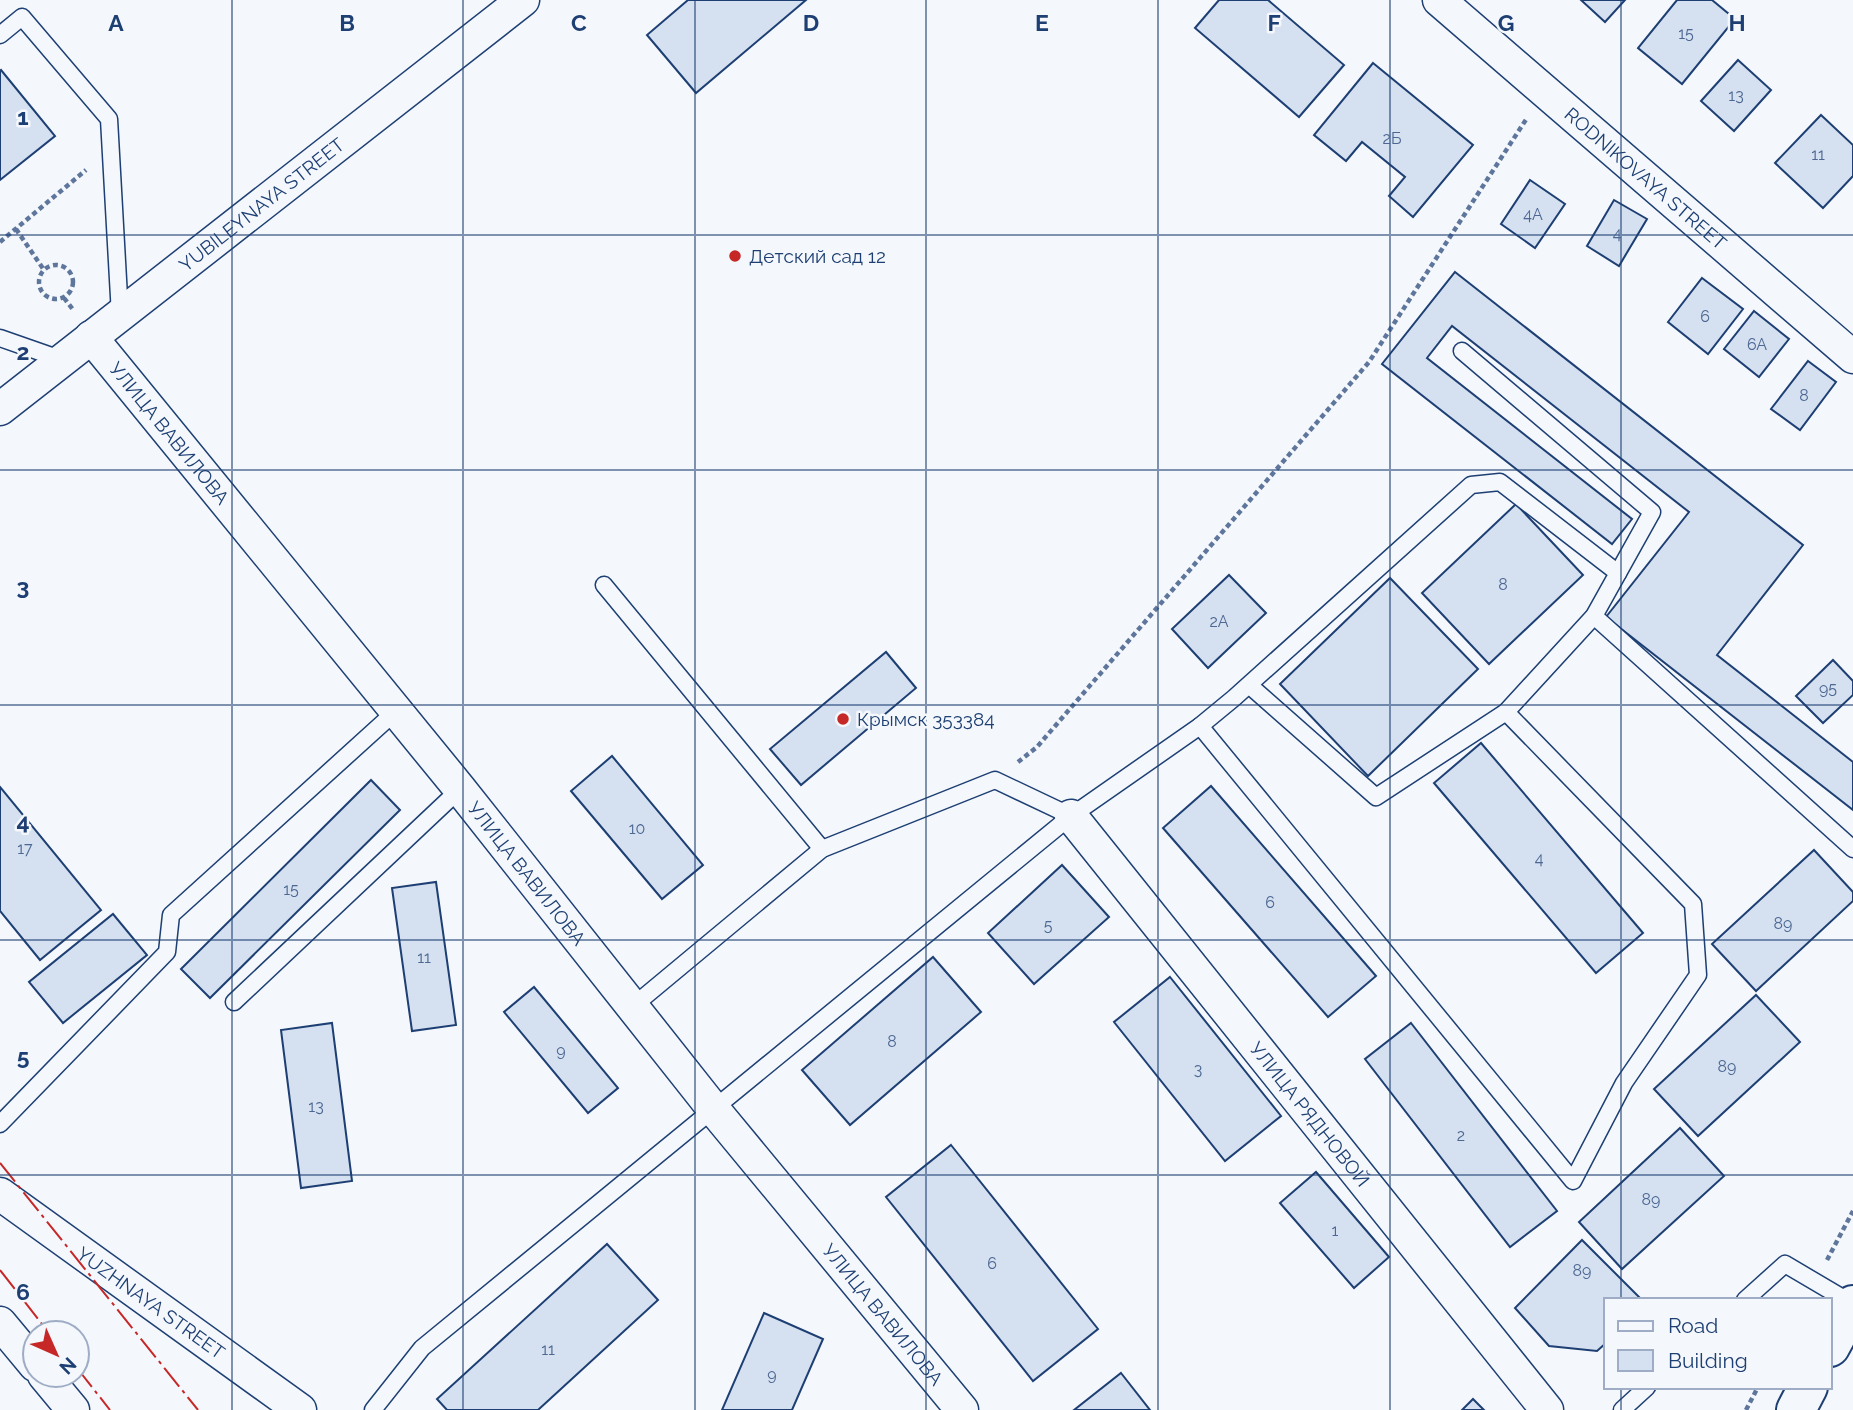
<svg xmlns="http://www.w3.org/2000/svg" width="1853" height="1410" font-family="Raleway,sans-serif">
<style>
.building{fill:#d5e0f0;stroke:#1d3f73;stroke-width:2}
.lines{fill:none;stroke-linecap:round;stroke-linejoin:round}
.lane-casing{stroke:#1d3f73;stroke-width:19}
.street-casing{stroke:#1d3f73;stroke-width:35}
.highway-casing{stroke:#1d3f73;stroke-width:42}
.path{stroke:#5e769c;stroke-width:4.5;stroke-dasharray:5 3.5;stroke-linecap:butt}
.lane{stroke:#f4f7fb;stroke-width:16}
.street{stroke:#f4f7fb;stroke-width:32}
.highway{stroke:#f4f7fb;stroke-width:38}
.power{stroke:#c62828;stroke-width:2;stroke-dasharray:24 5 3.5 5;stroke-linecap:butt}
.grid{fill:none;stroke:#1d3f73;stroke-width:2;stroke-opacity:0.55}
.poi-dot{fill:#c62828;stroke:#f4f7fb;stroke-width:2.5}
.labels{text-anchor:middle;stroke-width:5;stroke-linejoin:round;paint-order:stroke}
.number-label{font-size:16px;fill:#4b6792}
.street-label{font-size:19px;fill:#1d3f73;stroke:#f4f7fb}
.poi-label{font-size:19px;fill:#1d3f73;stroke:#f4f7fb;text-anchor:start}
.grid-label{font-size:23px;text-anchor:middle;font-weight:bold;fill:#1d3f73;stroke:#f4f7fb;stroke-width:5;stroke-linejoin:round;paint-order:stroke}
</style>
<rect width="100%" height="100%" fill="#f4f7fb"/>
<g class="building">
<polygon points="688,0 806,0 696,93 647,35"/>
<polygon points="1219,0 1268,0 1344,65 1299,117 1195,28"/>
<polygon points="1581,0 1625,0 1605,22"/>
<polygon points="1677,0 1712,0 1735,19 1682,84 1638,48"/>
<polygon points="1738,60 1771,90 1734,131 1701,101"/>
<polygon points="1373,63 1473,145 1413,217 1389,196 1405,177 1362,142 1346,161 1314,135"/>
<polygon points="1,70 55,136 0,180 0,71"/>
<polygon points="1821,115 1853,145 1853,176 1823,208 1775,163"/>
<polygon points="1530,180 1565,204 1535,248 1501,224"/>
<polygon points="1614,200 1647,219 1619,266 1587,246"/>
<polygon points="1455,272 1803,545 1717,655 1853,762 1853,810 1606,617 1689,512 1452,326 1427,358 1632,519 1612,544 1382,364"/>
<polygon points="1702,278 1743,309 1708,354 1668,322"/>
<polygon points="1754,311 1789,339 1759,377 1724,349"/>
<polygon points="1808,361 1836,382 1800,430 1771,409"/>
<polygon points="1516,504 1583,575 1489,664 1422,593"/>
<polygon points="1229,575 1266,613 1208,668 1172,629"/>
<polygon points="1390,578 1478,669 1368,776 1280,684"/>
<polygon points="886,652 916,688 801,785 770,749"/>
<polygon points="1833,660 1853,681 1853,695 1823,723 1796,696"/>
<polygon points="1481,743 1643,933 1596,973 1434,783"/>
<polygon points="612,756 703,865 662,899 571,791"/>
<polygon points="371,780 400,810 210,998 181,969"/>
<polygon points="1211,786 1376,976 1328,1017 1163,828"/>
<polygon points="0,787 101,910 40,960 0,911"/>
<polygon points="1814,850 1853,892 1853,901 1756,991 1712,944"/>
<polygon points="1062,865 1109,917 1034,984 988,933"/>
<polygon points="436,882 456,1025 412,1031 392,888"/>
<polygon points="113,914 147,955 63,1023 29,982"/>
<polygon points="933,957 981,1012 850,1125 802,1070"/>
<polygon points="1170,977 1281,1116 1225,1161 1114,1022"/>
<polygon points="534,987 618,1088 588,1113 504,1012"/>
<polygon points="1756,995 1800,1042 1698,1136 1654,1089"/>
<polygon points="332,1023 352,1181 301,1188 281,1030"/>
<polygon points="1411,1023 1557,1211 1510,1247 1365,1059"/>
<polygon points="1680,1128 1724,1176 1622,1269 1579,1222"/>
<polygon points="951,1145 1098,1329 1033,1381 886,1197"/>
<polygon points="1316,1172 1389,1257 1354,1288 1280,1203"/>
<polygon points="1582,1240 1642,1300 1606,1300 1606,1343 1597,1351 1549,1346 1515,1308"/>
<polygon points="607,1244 658,1300 538,1410 447,1410 437,1399"/>
<polygon points="764,1313 823,1339 792,1410 722,1410"/>
<polygon points="1121,1373 1150,1410 1074,1410"/>
<polygon points="1473,1399 1484,1410 1462,1410"/>
</g>
<g class="lines">
<g class="lane-casing">
<g id="lane">
<polyline points="0,35 22,17 109,119 120,315"/>
<polyline points="0,338 63,360"/>
<polyline points="1462,351 1652,512 1618,573"/>
<polyline points="604,585 822,849"/>
<polyline points="1594,616 1853,849"/>
<polyline points="1200,726 1573,1181 1624,1083 1698,975 1693,904 1506,712 1376,797 1249,685"/>
<polyline points="234,1002 460,789"/>
<polyline points="632,1007 822,849 995,780 1071,816"/>
<polyline points="0,1124 167,952 171,915 395,712"/>
<polyline points="1745,1300 1785,1264 1853,1304"/>
<polyline points="373,1410 422,1348 1071,816 1200,726 1234,698 1471,485 1500,482 1618,573 1594,616 1506,712"/>
<polyline points="1622,1410 1647,1387"/>
</g>
</g>
<g class="street-casing">
<g id="street">
<path id="s1" d="M1439,0L1853,357"/>
<path id="s2" d="M91,337L460,789L715,1111L962,1410"/>
<path id="s3" d="M0,409L523,0"/>
<path id="s4" d="M1071,816L1547,1410"/>
<path id="s5" d="M0,1194L300,1410"/>
<polyline points="0,1323 35,1365"/>
<polyline points="44,1375 73,1410"/>
</g>
</g>
<g class="highway-casing">
<g id="highway">
<polyline points="1830,1347 1853,1305"/>
<polyline points="1796,1410 1808,1387"/>
</g>
</g>
<g class="path">
<polyline points="16,229 44,270"/>
<polyline points="0,242 86,170"/>
<circle cx="56" cy="282" r="17"/>
<polyline points="64,298 74,311"/>
<polyline points="1018,762 1037,747 1369,362 1527,118"/>
<polyline points="1827,1260 1853,1211"/>
<polyline points="1746,1410 1758,1387"/>
</g>
<use href="#lane" class="lane"/>
<use href="#street" class="street"/>
<use href="#highway" class="highway"/>
<g class="power">
<polyline points="0,1163 198,1410"/>
<polyline points="0,1270 49,1333"/>
<polyline points="77,1368 110,1410"/>
</g>
</g>
<path class="grid" d="M232,0V1410M463,0V1410M695,0V1410M926,0V1410M1158,0V1410M1390,0V1410M1621,0V1300M0,235H1853M0,470H1853M0,705H1853M0,940H1853M0,1175H1853M1621,1387V1410"/>
<g class="poi-dot">
<circle cx="735" cy="256" r="7"/>
<circle cx="843" cy="719" r="7"/>
</g>
<g class="labels">
<g class="number-label">
<text x="1686" y="39">15</text>
<text x="1736" y="101">13</text>
<text x="1392" y="144">2Б</text>
<text x="1818" y="160">11</text>
<text x="1533" y="220">4А</text>
<text x="1617" y="239">4</text>
<text x="1705" y="322">6</text>
<text x="1757" y="350">6А</text>
<text x="1804" y="401">8</text>
<text x="1503" y="590">8</text>
<text x="1219" y="627">2А</text>
<text x="1828" y="694">95</text>
<text x="637" y="834">10</text>
<text x="25" y="854">17</text>
<text x="1539" y="864">4</text>
<text x="291" y="895">15</text>
<text x="1270" y="908">6</text>
<text x="1783" y="929">89</text>
<text x="1048" y="931">5</text>
<text x="424" y="963">11</text>
<text x="892" y="1047">8</text>
<text x="561" y="1056">9</text>
<text x="1727" y="1072">89</text>
<text x="1198" y="1075">3</text>
<text x="316" y="1112">13</text>
<text x="1461" y="1141">2</text>
<text x="1651" y="1205">89</text>
<text x="1335" y="1236">1</text>
<text x="992" y="1269">6</text>
<text x="1582" y="1276">89</text>
<text x="548" y="1355">11</text>
<text x="772" y="1380">9</text>
</g>
<g class="street-label">
<text dy="7" stroke="none"><textPath href="#s1" startOffset="273">RODNIKOVAYA STREET</textPath></text>
<text dy="7" stroke="none"><textPath href="#s3" startOffset="332">YUBILEYNAYA STREET</textPath></text>
<text dy="7" stroke="none"><textPath href="#s2" startOffset="124">УЛИЦА ВАВИЛОВА</textPath></text>
<text dy="7" stroke="none"><textPath href="#s2" startOffset="691">УЛИЦА ВАВИЛОВА</textPath></text>
<text dy="7" stroke="none"><textPath href="#s4" startOffset="382">УЛИЦА РЯДНОВОЙ</textPath></text>
<text dy="7" stroke="none"><textPath href="#s5" startOffset="186">YUZHNAYA STREET</textPath></text>
<text dy="7" stroke="none"><textPath href="#s2" startOffset="1258">УЛИЦА ВАВИЛОВА</textPath></text>
</g>
<g class="poi-label">
<text x="749" y="263">Детский сад 12</text>
<text x="857" y="726">Крымск 353384</text>
</g>
</g>
<g class="grid-label">
<text x="116" y="31">A</text>
<text x="347" y="31">B</text>
<text x="579" y="31">C</text>
<text x="811" y="31">D</text>
<text x="1042" y="31">E</text>
<text x="1274" y="31">F</text>
<text x="1506" y="31">G</text>
<text x="1737" y="31">H</text>
<text x="23" y="125">1</text>
<text x="23" y="360">2</text>
<text x="23" y="595">3</text>
<text x="23" y="830">4</text>
<text x="23" y="1065">5</text>
<text x="23" y="1300">6</text>
</g>
<rect x="1604" y="1298" width="228" height="91" fill="#f4f7fb" stroke="#9eadc5" stroke-width="2"/>
<rect x="1618" y="1321" width="35" height="10" fill="#f4f7fb" stroke="#9eadc5" stroke-width="2"/>
<text x="1668" y="1333" font-size="21" fill="#1d3f73">Road</text>
<rect x="1618" y="1350" width="35" height="21" fill="#d5e0f0" stroke="#9eadc5" stroke-width="2"/>
<text x="1668" y="1368" font-size="21" fill="#1d3f73">Building</text>
<g transform="translate(56 1354) rotate(135)"><circle r="33" fill="#f4f7fb" stroke="#9eadc5" stroke-width="2"/>
<path d="M0-5L12 26L0 18L-12 26Z" fill="#c62828"/>
<text y="-10" font-size="19" font-weight="bold" text-anchor="middle" fill="#1d3f73">N</text>
</g>
</svg>
